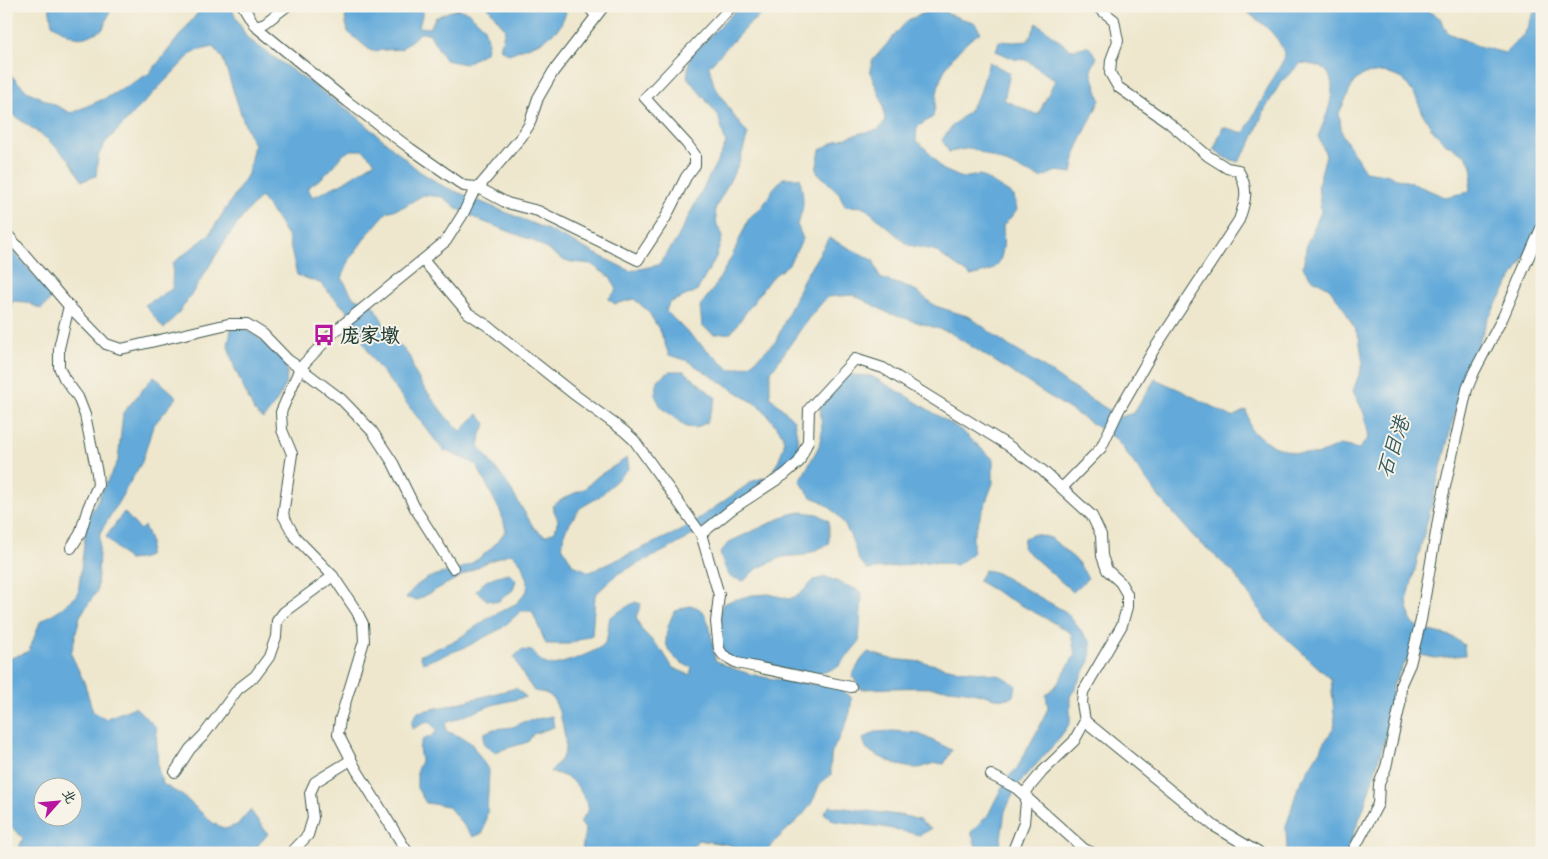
<svg xmlns="http://www.w3.org/2000/svg" width="1548" height="859" font-family="'Indie Flower','LXGW WenKai TC',sans-serif">
<style>
.water{fill:#64aada;stroke:#427487;fill-rule:evenodd}
.lines{fill:none;stroke-linecap:round;stroke-linejoin:round}
.minor-casing{stroke:#3e564b;stroke-width:12}
.minor{stroke:#fff;stroke-width:10}
.labels{text-anchor:middle;stroke-width:4;stroke-linejoin:round;paint-order:stroke}
.poi-label{font-size:20px;font-weight:bold;fill:#1f3d34;stroke:#f7f3e8;text-anchor:start}
.water-label{font-size:21px;font-style:italic;fill:#30585e;stroke:#f7f3e8}
</style>
<rect width="100%" height="100%" fill="#f7f3e8"/>
<filter id="ink" filterUnits="userSpaceOnUse"><feTurbulence type="fractalNoise" baseFrequency=".02" numOctaves="2"/><feDisplacementMap in="SourceGraphic" scale="10" xChannelSelector="R" yChannelSelector="G"/><feConvolveMatrix kernelMatrix="1 2 1 2 8 2 1 2 1" color-interpolation-filters="sRGB"/></filter>
<filter id="wash" filterUnits="userSpaceOnUse"><feTurbulence type="fractalNoise" baseFrequency=".0096" numOctaves="4" result="noise"/><feDisplacementMap in="SourceGraphic" scale="20" xChannelSelector="R" yChannelSelector="G"/><feGaussianBlur stdDeviation="1.12" result="paint"/><feColorMatrix in="noise" values="0 0 0 0 0 0 0 0 0 0 0 0 0 0 0 0 0 1.4 0 .05"/><feComposite in="paint" operator="in"/></filter>
<g filter="url(#wash)">
<rect width="100%" height="100%" fill="#eee7cd"/>
<g class="water">
<path d="M49,6H114L111,9L103,29C77,43 76,39 52,24Z"/>
<path d="M200,6H230L247,38L355,115L419,171L443,186L548,230L630,271L658,265L676,241L726,144L718,115L687,77L690,56L740,6H772L749,24L709,66L714,85L736,119L748,134L739,163L715,209L717,225L723,235L716,257L697,291L669,303L666,311L688,333L730,370L750,365L776,341L803,280L829,238L873,260L880,278L915,290L935,306L970,317L1009,346L1036,362L1073,388L1120,417L1134,413L1155,379L1180,390L1232,417L1246,410L1251,430L1273,446L1295,453L1317,455L1340,445L1359,449L1369,437L1364,413L1353,391L1363,364L1359,337L1342,305L1329,288L1311,278L1303,267L1307,243L1321,212L1318,185L1326,155L1318,136C1325,120 1342,83 1324,69C1317,65 1309,64 1301,63L1281,82L1264,111L1250,145L1238,162L1226,158L1214,149L1223,127L1244,133L1285,57C1280,33 1257,20 1239,6H1419L1440,18L1448,33L1478,46L1505,53L1525,33L1537,6H1542V223L1527,254L1488,318L1475,352L1456,408L1407,601L1411,622L1420,629L1451,636L1464,645L1465,655L1435,658L1421,655L1404,663L1393,685L1391,719L1364,807L1346,853H1287L1286,827L1298,787L1335,725L1331,679L1267,621L1234,573L1194,537L1159,497L1116,439L949,332L888,313L854,295L827,297L808,319L770,373V397L794,420L800,452L776,479L739,508L674,546L617,574L595,595L592,635L568,644H546L532,611H521L502,628L466,647L423,663L420,655L455,641L490,617L517,603L527,591L528,580L521,563L511,553L487,562L417,600L406,598C413,587 423,579 436,575C442,573 449,573 455,571C477,563 493,549 506,530L501,513L476,464L443,450L373,360L346,310L320,283L297,275L288,237L272,212L261,197C227,229 209,271 182,308C177,315 170,322 164,329L145,305L172,289L173,263L209,235L248,174L254,145L243,120L223,59L213,47L193,52L105,143L98,156L96,176L82,181L69,159L46,138L6,110V70L27,91L71,113L108,97L150,73L200,10ZM1384,72L1403,79L1416,97L1423,114L1433,131L1445,143L1466,155L1473,170L1469,192L1445,197L1409,182L1385,174L1365,171L1342,134L1339,113L1354,82L1364,74ZM351,150H363L375,162L342,183L313,197L307,188C316,182 325,176 332,168C342,157 336,158 351,150ZM423,195L443,197L458,209L479,220L534,241L565,261L591,264L611,278L617,290L608,299L615,304L634,299L648,311L660,331L669,355L686,360L762,408L783,435L784,446L778,462L769,476L753,481L682,530L590,572L573,565L562,546L565,531L580,508L599,497L629,468L627,458L598,476L584,489L566,497L552,506L558,520L555,531L545,536L534,528L506,482L479,447L481,434L486,424L478,414L461,431L446,417L422,385L413,369L412,360L401,346L387,335L382,320L373,305L353,297L342,278L350,259L367,235L387,212L403,207Z"/>
<polygon points="351,6 422,6 423,11 419,27 430,28 435,18 448,12 459,9 468,12 484,27 488,42 486,52 465,64 445,60 429,33 420,33 401,49 371,51 348,32 345,18"/>
<polygon points="487,6 562,6 566,13 559,28 543,41 509,54 500,49 505,29"/>
<path d="M941,10L959,18L974,22L981,32C966,41 951,57 943,73C937,86 936,103 933,117L917,127L916,140L928,151L942,169L962,178L980,175L1014,196L1017,210L1003,226C1004,240 1005,263 991,270C985,273 977,274 971,276L934,250L908,245L864,207L845,206L839,193L816,171L820,150L838,140L861,133L878,130L885,122L883,104L870,72L872,61L908,20L927,12Z"/>
<polygon points="1037,23 1071,50 1088,46 1097,57 1091,70 1100,100 1077,148 1072,173 1056,171 1041,178 971,148 949,152 942,140 952,126 968,112 980,93 989,62 1010,73 1004,100 1038,115 1055,80 1026,60 1014,59 996,51 999,41 1014,42 1028,41"/>
<path d="M783,178H800C803,197 806,206 797,224L803,239L789,264L770,279L731,333L714,334L702,326L700,306L714,288L733,254L749,218L763,206L773,189Z"/>
<polygon points="6,243 51,295 48,303 41,309 26,302 13,301 6,314"/>
<path d="M239,327C252,332 261,339 271,349C276,353 283,358 285,363C293,382 275,405 263,419L254,411L235,369L228,346L231,329Z"/>
<polygon points="670,371 684,371 716,398 707,422 696,428 686,427 661,407 655,395 658,380"/>
<path d="M851,375L871,376L913,400L961,430L993,459V483L973,536V553L957,565L927,562L868,570C853,556 859,556 852,540C845,522 830,502 811,497L800,481L819,446L822,432L820,402L829,388Z"/>
<path d="M154,376L177,397L153,426L142,462L100,533L97,591L80,616L71,654L84,682L93,712L105,719L135,707L156,727L158,769L163,784L183,796L213,823L225,829L237,825L250,810L268,834L258,845L261,853H17L23,838L6,822V660L29,651L40,622L62,608L78,594L87,520L118,461L123,413ZM42,786H72V816H42Z"/>
<path d="M124,512L140,530L144,526C150,538 152,543 148,556L140,559L128,560L106,537Z"/>
<polygon points="802,512 818,514 829,521 829,544 805,555 782,557 756,569 744,581 730,577 724,565 720,553 729,542 790,514"/>
<polygon points="1035,534 1051,538 1077,561 1088,578 1073,592 1023,548 1024,538"/>
<path d="M985,570L995,572L1066,612L1091,643L1090,661L1070,697V723L1058,740L1017,786L1005,811L999,853H973L977,849L971,832L988,815L1005,781L1017,768L1041,724L1048,708L1046,695L1056,686L1075,655L1071,633C1041,614 1008,600 978,581Z"/>
<path d="M509,573L516,580L513,590L497,602L487,600L476,591C485,579 495,576 509,573Z"/>
<polygon points="826,577 862,592 859,642 838,667 819,674 732,663 721,656 719,622 722,605 730,601 752,595 769,594 789,599 799,595 814,580"/>
<path d="M635,602L641,604L636,617L641,629L663,652L673,668L690,675L692,668C662,655 661,639 674,612C679,610 687,605 693,606C712,610 712,644 715,660C752,681 798,681 839,688L851,697C853,718 840,734 832,752C830,758 831,768 831,775C814,786 819,793 809,807C798,823 775,837 766,853H742L730,845L698,840L693,846L704,853H580L582,851L585,829L580,822L589,809C579,786 575,777 550,772C555,766 564,758 565,749C567,738 559,701 549,695C545,692 538,692 534,691L525,678L514,657L521,650L532,651C538,658 541,663 550,665C559,666 599,651 604,644C609,638 608,624 610,617Z"/>
<path d="M868,652L891,659L923,662L957,670L981,672L1001,676L1016,685L1014,696C999,702 991,696 977,693C938,685 900,688 861,689L852,676L861,660Z"/>
<polygon points="516,688 526,697 492,705 446,723 446,731 459,736 471,743 489,771 487,813 483,833 473,837 448,806 426,803 417,788 417,770 421,761 419,748 422,740 432,736 437,730 429,721 412,729 412,721 418,712 447,706"/>
<polygon points="552,716 554,727 533,734 528,742 494,752 484,744 484,733 494,729 513,727 523,722"/>
<path d="M893,731L917,733L952,750L944,764C930,761 927,768 917,768C899,768 882,758 867,750L863,739L875,732Z"/>
<polygon points="830,806 905,816 919,820 931,829 920,835 883,827 834,821 824,813"/>
</g>
</g>
<g filter="url(#ink)">
<g class="lines">
<g class="minor-casing">
<g id="minor">
<polyline points="243,6 255,26 348,102 411,149 464,186 477,187 507,203 538,211 638,260 665,219 686,177 695,165 695,155 687,144 645,98 732,6"/>
<polyline points="588,6 596,16"/>
<polyline points="255,26 265,23 287,6"/>
<polyline points="6,233 69,306 106,344 121,349 228,324 247,324 263,334 288,360 300,368 335,331 446,241 463,214 472,195 522,136 529,125 538,98 553,72 604,6"/>
<polyline points="423,260 468,313 488,326 575,395 624,431 634,440 701,534 719,595 716,622 719,649 723,655 737,663 851,687"/>
<polyline points="69,306 59,348 59,367 64,378 78,397 85,415 97,473 98,485 88,508 80,534 71,548"/>
<path d="M1062,488L1101,448L1119,410L1153,351L1239,220C1246,200 1249,189 1238,170L1227,168L1208,156L1168,122L1118,87L1110,73L1111,60L1118,41L1114,20L1096,6"/>
<polyline points="701,534 732,509 784,475 799,462 808,441 809,409 855,359 883,368 1009,446 1042,470 1092,516 1101,535 1102,556 1107,570 1120,582 1127,594 1127,607 1122,625 1083,692 1082,703 1085,721 1074,741 1042,772 1027,790 1024,823 1012,853"/>
<polyline points="1085,721 1214,826 1259,853"/>
<polyline points="175,772 190,749 203,736 238,689 255,676 269,657 276,637 277,621 284,612 333,576"/>
<polyline points="991,775 1016,788 1084,849 1093,853"/>
<polyline points="291,853 308,835 313,818 310,793 315,782 351,760"/>
<polyline points="410,853 406,850 356,769 338,734 340,720 364,641 363,624 357,612 333,576 295,537 283,515 292,454 282,430 281,412 300,368 341,399 372,431 393,463 415,508 453,568"/>
<polyline points="1352,853 1378,804 1379,784 1386,767 1400,705 1401,684 1410,664 1421,620 1440,509 1467,389 1474,372 1503,317 1542,226"/>
</g>
</g>
<use href="#minor" class="minor"/>
</g>
</g>
<defs>
<g id="bus-bare" transform="scale(1.725)"><path d="M-5-6H5V4H4V6H2V4H-2V6H-4V4H-5ZM-3.5-4V0h7V-4ZM-3.5 1.2v1.5H-2V1.2ZM2 1.2v1.5H3.5V1.2Z" fill="#b5179e" stroke="#f7f3e8" stroke-width="2.5" paint-order="stroke"/></g>
</defs>
<g fill-rule="evenodd">
<use href="#bus-bare" x="324" y="335"/>
</g>
<g class="labels">
<g class="poi-label">
<text x="340" y="342">庞家墩</text>
</g>
<g class="water-label">
<text transform="translate(1393 447) rotate(-72)" y="7">石目港</text>
</g>
</g>
<rect width="1548" height="859" fill="none" stroke="#f7f3e8" stroke-width="25"/>
<g transform="translate(58 802) rotate(63)"><circle r="24" fill="#f7f3e8" stroke="#a1aaa0"/>
<path d="M0-4L9 19L0 12L-9 19Z" fill="#b5179e"/>
<text y="-8" font-size="14" font-weight="bold" text-anchor="middle" fill="#1f3d34">北</text>
</g>
</svg>
